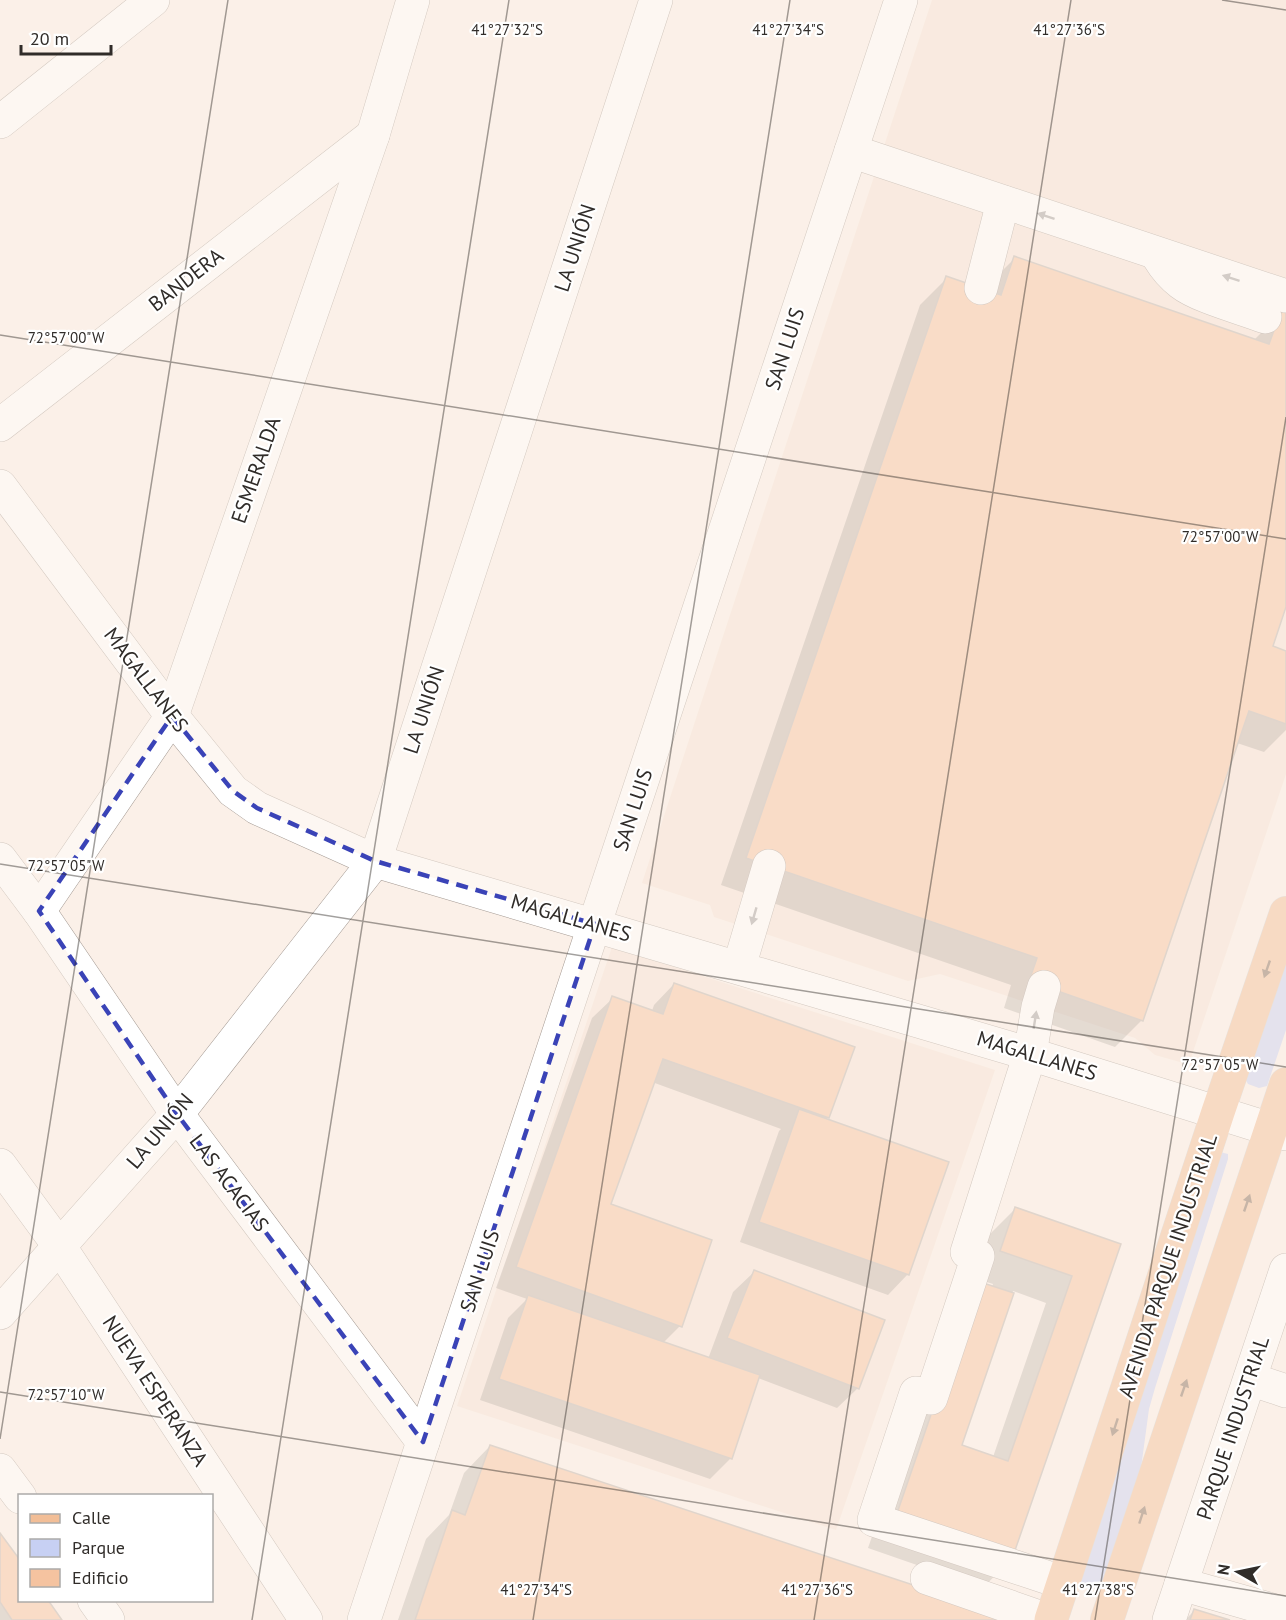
<svg xmlns="http://www.w3.org/2000/svg" width="1286" height="1620" font-family="'PT Sans',sans-serif">
<style>
.built{fill:#f5e3d7}
.green{fill:#c7d0f3}
.shadow{fill:#0003;fill-rule:evenodd}
.building{fill:#f5c3a0;stroke:#beb4ac;stroke-width:1.5}
.lines{fill:none;stroke-linecap:round;stroke-linejoin:round}
.minor-casing{stroke:#a39992;stroke-width:34}
.major-casing{stroke:#d1d1d0;stroke-width:34}
.minor{stroke:#fff;stroke-width:33}
.major{stroke:#f2be97;stroke-width:33}
.oneway{fill:#a2a09f}
.oneway2{fill:#876e5a}
.marked{fill:none;stroke:#3a43b7;stroke-width:4.5;stroke-dasharray:12 8;stroke-linejoin:round}
.ticks{fill:none;stroke:#302c29;stroke-width:1.5;stroke-opacity:0.45}
.labels{text-anchor:middle;stroke-width:4.5;stroke-linejoin:round;paint-order:stroke}
.street-label{font-size:21px;fill:#302c29;stroke:#fff}
.ticks-label{font-size:15px;text-anchor:middle;fill:#302c29;stroke:#fff;stroke-width:4.5;stroke-linejoin:round;paint-order:stroke}
</style>
<rect width="100%" height="100%" fill="#fbf0e8"/>
<g class="built">
<polygon points="932,0 1286,0 1286,774 1191,1058 1180,1062 1155,1055 1135,1038 940,974 908,981 714,917 710,905 642,883"/>
<polygon points="612,947 995,1070 836,1530 457,1406"/>
</g>
<g class="green">
<polygon points="1286,953 1286,1030 1267,1086 1259,1088 1248,1084 1244,1077"/>
<polygon points="1220,1152 1228,1154 1228,1159 1155,1388 1149,1409 1141,1468 1104,1580 1090,1585 1080,1583"/>
</g>
<g class="shadow">
<polygon points="1015,258 1254,340 1281,313 1286,315 1286,603 1271,647 1286,652 1286,730 1264,752 1237,743 1142,1020 1115,1047 1004,1008 1011,985 721,885 920,305 947,278 986,291 988,285"/>
<polygon points="674,984 828,1117 825,1120 908,1274 888,1295 740,1242 779,1131 781,1129 652,1082 609,1205 680,1326 663,1343 708,1359 733,1292 754,1272 858,1388 837,1408 758,1378 730,1459 710,1479 480,1400 508,1318 527,1299 496,1288 592,1018 613,998 652,1011 654,1005"/>
<path d="M1015,1209L1119,1245L1009,1561L983,1588L868,1548L951,1309L992,1287L993,1284L974,1278L988,1236ZM1013,1291L1046,1303L993,1457L960,1446Z"/>
<polygon points="490,1446 1001,1620 398,1620 426,1539 449,1515 464,1473"/>
<polygon points="0,1535 20,1600 61,1620 0,1620"/>
<polygon points="1194,1611 1225,1620 1185,1620"/>
</g>
<g class="building">
<polygon points="1014,256 1269,344 1281,311 1286,313 1286,607 1273,646 1286,651 1286,724 1249,711 1143,1021 1029,981 1037,958 746,858 946,276 1001,295"/>
<polygon points="674,983 855,1047 829,1118 663,1059 611,1204 712,1240 682,1327 516,1267 612,996 663,1014"/>
<polygon points="799,1109 949,1162 909,1275 759,1222"/>
<polygon points="1015,1207 1121,1244 1011,1562 894,1522 977,1281 1014,1293 962,1445 1008,1461 1072,1276 1000,1251"/>
<polygon points="754,1270 885,1320 859,1389 727,1338"/>
<polygon points="528,1295 760,1375 732,1459 499,1379"/>
<polygon points="490,1445 1004,1615 1002,1620 415,1620 452,1510 465,1515"/>
<polygon points="0,1533 20,1560 20,1600 48,1600 62,1620 12,1620 0,1602"/>
<polygon points="1194,1609 1230,1620 1190,1620"/>
</g>
<g class="lines">
<g class="minor-casing">
<g id="minor">
<polyline points="0,122 153,0"/>
<polyline points="851,151 1286,296"/>
<path d="M1159,258C1165,268 1172,276 1181,283C1199,297 1242,308 1265,317"/>
<polyline points="981,288 1003,202"/>
<polyline points="0,425 373,135"/>
<polyline points="0,486 172,716 233,791 257,808 375,861 1030,1054 1286,1134"/>
<polyline points="0,859 39,911 177,1114 423,1442"/>
<polyline points="39,911 172,716 373,135 413,0"/>
<polyline points="739,967 769,866"/>
<polyline points="1044,987 1038,1007 1030,1054 967,1252 978,1256 931,1398 916,1393 874,1520 1064,1583"/>
<polyline points="0,1165 60,1247 306,1620"/>
<polyline points="0,1313 177,1114 375,861 656,0"/>
<polyline points="1250,1379 1286,1391"/>
<polyline points="0,1470 20,1497"/>
<polyline points="927,1578 1048,1620"/>
<polyline points="1181,1584 1286,1614"/>
<polyline points="94,1600 108,1620"/>
<polyline points="364,1620 901,0"/>
<polyline points="1169,1620 1286,1270"/>
</g>
</g>
<g class="major-casing">
<g id="major">
<polyline points="1051,1620 1218,1112 1286,913"/>
<polyline points="1107,1620 1286,1084"/>
</g>
</g>
<use href="#minor" class="minor"/>
<use href="#major" class="major"/>
</g>
<defs><path id="oneway-solid" d="M-6-.8H1V-3.2L6.5 0L1 3.2V.8H-6Z" transform="scale(1.5)"/></defs>
<g class="oneway">
<use href="#oneway-solid" transform="translate(1046 216) rotate(-162)"/>
<use href="#oneway-solid" transform="translate(1231 278) rotate(-162)"/>
<use href="#oneway-solid" transform="translate(754 916) rotate(106)"/>
<use href="#oneway-solid" transform="translate(1035 1020) rotate(-81)"/>
</g>
<g class="oneway2">
<use href="#oneway-solid" transform="translate(1267 969) rotate(109)"/>
<use href="#oneway-solid" transform="translate(1247 1203) rotate(-71)"/>
<use href="#oneway-solid" transform="translate(1184 1388) rotate(-71)"/>
<use href="#oneway-solid" transform="translate(1115 1427) rotate(108)"/>
<use href="#oneway-solid" transform="translate(1142 1515) rotate(-72)"/>
</g>
<path d="M0 0H1286V1620H0ZM172,716L233,791L257,808L375,861L595,924L423,1442L177,1114L39,911Z" fill="#fbf0e8" fill-opacity=".55" fill-rule="evenodd"/>
<path class="marked" d="M172,716L233,791L257,808L375,861L595,924L423,1442L177,1114L39,911Z"/>
<path class="ticks" d="M1222,0L1286,10M0,335L1286,539M0,864L1286,1067M0,1392L1286,1596M0,1439L228,0M252,1620L509,0M533,1620L790,0M814,1620L1071,0M1095,1620L1286,417"/>
<g class="labels">
<g class="street-label">
<text transform="translate(575 248) rotate(-72)" y="7">LA UNIÓN</text>
<text transform="translate(186 280) rotate(-38)" y="7">BANDERA</text>
<text transform="translate(785 349) rotate(-72)" y="7">SAN LUIS</text>
<text transform="translate(256 470) rotate(-71)" y="7">ESMERALDA</text>
<text transform="translate(146 680) rotate(53)" y="7">MAGALLANES</text>
<text transform="translate(424 710) rotate(-72)" y="7">LA UNIÓN</text>
<text transform="translate(633 810) rotate(-72)" y="7">SAN LUIS</text>
<text transform="translate(571 918) rotate(16)" y="7">MAGALLANES</text>
<text transform="translate(1037 1056) rotate(17)" y="7">MAGALLANES</text>
<text transform="translate(160 1131) rotate(-50)" y="7">LA UNIÓN</text>
<text transform="translate(229 1183) rotate(53)" y="7">LAS ACACIAS</text>
<text transform="translate(1168 1266) rotate(-72)" y="7">AVENIDA PARQUE INDUSTRIAL</text>
<text transform="translate(480 1271) rotate(-72)" y="7">SAN LUIS</text>
<text transform="translate(155 1391) rotate(57)" y="7">NUEVA ESPERANZA</text>
<text transform="translate(1233 1428) rotate(-72)" y="7">PARQUE INDUSTRIAL</text>
</g>
</g>
<g class="ticks-label">
<text x="507" y="35">41°27'32"S</text>
<text x="788" y="35">41°27'34"S</text>
<text x="1069" y="35">41°27'36"S</text>
<text x="66" y="343">72°57'00"W</text>
<text x="1220" y="542">72°57'00"W</text>
<text x="66" y="871">72°57'05"W</text>
<text x="1220" y="1070">72°57'05"W</text>
<text x="66" y="1400">72°57'10"W</text>
<text x="536" y="1595">41°27'34"S</text>
<text x="817" y="1595">41°27'36"S</text>
<text x="1098" y="1595">41°27'38"S</text>
</g>
<rect x="18" y="1494" width="195" height="108" fill="#ffffff" stroke="#acaba9" stroke-width="1.5"/>
<rect x="30" y="1514" width="30" height="9" fill="#f2be97" stroke="#acaba9" stroke-width="1.5"/>
<text x="72" y="1524" font-size="18" fill="#302c29">Calle</text>
<rect x="30" y="1539" width="30" height="18" fill="#c7d0f3" stroke="#acaba9" stroke-width="1.5"/>
<text x="72" y="1554" font-size="18" fill="#302c29">Parque</text>
<rect x="30" y="1569" width="30" height="18" fill="#f5c3a0" stroke="#acaba9" stroke-width="1.5"/>
<text x="72" y="1584" font-size="18" fill="#302c29">Edificio</text>
<g transform="translate(1238 1572) rotate(279)" stroke="#ffffff" stroke-width="4.5" paint-order="stroke">
<path d="M0-4.5L10 22L0 15L-10 22Z" fill="#302c29"/>
<text y="-9" font-size="16" font-weight="bold" text-anchor="middle" fill="#302c29">N</text>
</g>
<path d="M21 45v9h90v-9" fill="none" stroke="#302c29" stroke-width="3"/>
<text x="30" y="45" font-size="18" fill="#302c29" stroke="#ffffff" stroke-width="4.5" paint-order="stroke">20 m</text>
</svg>
